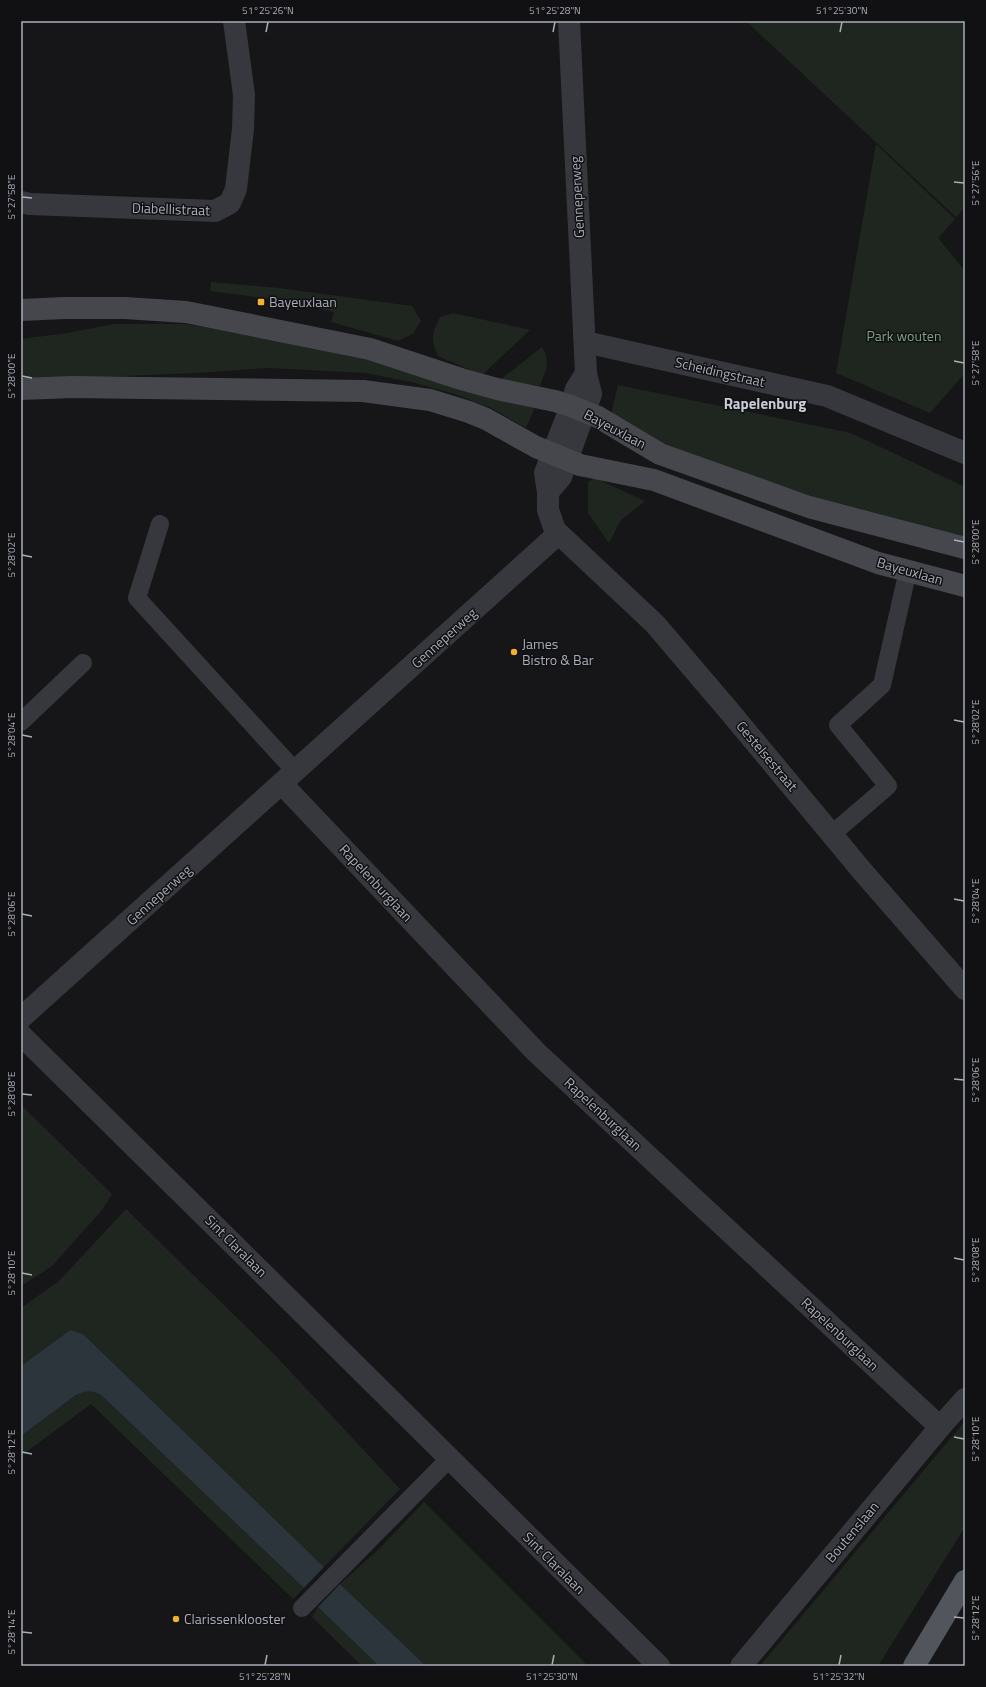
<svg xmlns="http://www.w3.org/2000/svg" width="986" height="1687" font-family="'Titillium Web',sans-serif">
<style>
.green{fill:#1e261f}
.water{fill:#2c353c}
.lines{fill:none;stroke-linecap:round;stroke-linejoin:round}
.service{stroke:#37383d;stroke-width:18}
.minor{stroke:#37383d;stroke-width:22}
.tertiary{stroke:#37383d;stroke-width:22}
.secondary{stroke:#45474d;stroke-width:22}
.primary{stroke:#53555c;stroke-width:22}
.ticks{fill:none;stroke:#a8adb8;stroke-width:1.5}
.poi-dot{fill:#f2b134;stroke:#111113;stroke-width:1.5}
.labels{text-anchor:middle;stroke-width:3;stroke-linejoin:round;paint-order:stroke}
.street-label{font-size:14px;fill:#a8adb8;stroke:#111113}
.poi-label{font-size:14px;fill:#a8adb8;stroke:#111113;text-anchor:start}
.park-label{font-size:14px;fill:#7fa381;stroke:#111113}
.neighbourhood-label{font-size:15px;font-weight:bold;fill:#c9ccd4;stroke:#111113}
.neatline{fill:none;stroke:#a8adb8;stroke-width:1.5}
.ticks-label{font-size:10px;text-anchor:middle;fill:#a8adb8}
</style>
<rect width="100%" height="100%" fill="#161618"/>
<g class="green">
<polygon points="746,21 965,21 965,207 956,217"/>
<polygon points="876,144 955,219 938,238 965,271 965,373 930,413 836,373"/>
<polygon points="211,282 279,288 412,306 421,321 413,334 398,341 331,322 334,312 278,300 210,291"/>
<path d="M453,313L530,330L482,375L438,356C430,338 432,334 440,317Z"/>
<polygon points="114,324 185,324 261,336 367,357 536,405 526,428 491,408 455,394 411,382 365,373 268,368 197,373 21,380 21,339 67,333"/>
<path d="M542,347C551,362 546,370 540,386L500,380Z"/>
<polygon points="618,385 851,433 965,487 965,537 826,501 667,447 611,414"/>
<polygon points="595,478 645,501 621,520 609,543 588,513 588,482"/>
<polygon points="21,1105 112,1194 102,1210 51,1267 21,1286"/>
<polygon points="126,1209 274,1354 400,1489 324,1567 83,1334 70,1330 21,1366 21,1308 59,1281"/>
<polygon points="85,1391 94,1391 101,1395 304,1588 293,1599 91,1404 21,1456 21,1436 76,1395"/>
<polygon points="965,1421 965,1527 878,1666 760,1666"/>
<polygon points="424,1502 588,1666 426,1666 340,1584 380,1548"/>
<polygon points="318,1607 379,1666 362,1666 312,1617"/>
</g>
<g class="water">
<path d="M70,1330L83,1334L324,1567L304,1588L101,1395C91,1389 86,1391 76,1395L21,1436V1366Z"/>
<polygon points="340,1584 426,1666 379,1666 318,1607"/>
</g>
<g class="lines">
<g class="service">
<polyline points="160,524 137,598 296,772"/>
<polyline points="21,722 83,663"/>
<polyline points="832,834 888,786 838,725 882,685 908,570"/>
<polyline points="302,1608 449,1459"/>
</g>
<g class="minor">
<polyline points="21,202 30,204 215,211 230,203 236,189 243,129 244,95 234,21"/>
<polyline points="585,342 827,396 965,453"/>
<polyline points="282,784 536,1052 940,1427"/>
<polyline points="21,1018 558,534"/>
<path d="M21,1035C235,1244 445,1456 659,1666"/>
<polyline points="741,1666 940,1427 965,1399"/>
</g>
<g class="tertiary">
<polyline points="586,373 576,389 571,406 545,473 548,492 548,510 555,530 655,624 730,712 863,872 965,989"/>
<polyline points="548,492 561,477 591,394 586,373 569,21"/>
</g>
<g class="secondary">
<polyline points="21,310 64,308 125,308 186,312 370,349 461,379 497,389 555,401 571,406 598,417 660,454 809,507 965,548"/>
<polyline points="21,389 72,387 363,391 430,400 469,412 486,419 536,447 580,465 654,480 878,563 965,586"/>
</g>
<polyline class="primary" points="914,1666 965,1581"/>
</g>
<path class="ticks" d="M266,32L268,22M553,32L555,22M840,32L842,22M954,182L964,183M22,197L32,198M954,361L964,363M22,376L32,378M954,540L964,542M22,555L32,557M954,720L964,722M22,735L32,737M954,899L964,901M22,914L32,916M954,1079L964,1080M22,1094L32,1095M954,1258L964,1260M22,1273L32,1275M954,1437L964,1439M22,1452L32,1454M954,1617L964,1618M22,1632L32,1633M265,1665L267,1655M552,1665L554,1655M839,1665L841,1655"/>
<g class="poi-dot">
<rect x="257" y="298" width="8" height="8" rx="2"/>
<circle cx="514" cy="652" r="4"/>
<circle cx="176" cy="1619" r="4"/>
</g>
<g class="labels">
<g class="street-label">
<text transform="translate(577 197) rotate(-93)" y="5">Genneperweg</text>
<text transform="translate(171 209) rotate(2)" y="5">Diabellistraat</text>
<text transform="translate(720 372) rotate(13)" y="5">Scheidingstraat</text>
<text transform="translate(615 429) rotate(28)" y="5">Bayeuxlaan</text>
<text transform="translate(910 571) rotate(16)" y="5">Bayeuxlaan</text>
<text transform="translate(444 638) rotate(-42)" y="5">Genneperweg</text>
<text transform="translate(767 756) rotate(50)" y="5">Gestelsestraat</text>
<text transform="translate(376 883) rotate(47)" y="5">Rapelenburglaan</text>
<text transform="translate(159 895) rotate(-42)" y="5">Genneperweg</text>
<text transform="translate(603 1114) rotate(43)" y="5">Rapelenburglaan</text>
<text transform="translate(236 1246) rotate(45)" y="5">Sint Claralaan</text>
<text transform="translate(840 1334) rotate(43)" y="5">Rapelenburglaan</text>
<text transform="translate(852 1532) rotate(-50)" y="5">Boutenslaan</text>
<text transform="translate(554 1563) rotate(45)" y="5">Sint Claralaan</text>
</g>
<g class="poi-label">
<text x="269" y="307">Bayeuxlaan</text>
<text x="522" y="649">James<tspan x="522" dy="16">Bistro &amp; Bar</tspan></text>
<text x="184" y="1624">Clarissenklooster</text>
</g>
<g class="park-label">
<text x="904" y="341">Park wouten</text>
</g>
<g class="neighbourhood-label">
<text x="765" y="409">Rapelenburg</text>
</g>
</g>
<rect width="986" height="1687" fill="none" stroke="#111113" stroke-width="44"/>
<rect x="22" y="22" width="942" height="1643" class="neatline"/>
<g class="ticks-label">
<text x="268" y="14">51°25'26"N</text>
<text x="555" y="14">51°25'28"N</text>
<text x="842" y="14">51°25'30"N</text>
<text transform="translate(975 183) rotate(-90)" y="4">5°27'56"E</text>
<text transform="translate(11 197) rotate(-90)" y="4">5°27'58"E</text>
<text transform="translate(975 363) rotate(-90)" y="4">5°27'58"E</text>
<text transform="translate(11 376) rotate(-90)" y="4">5°28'00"E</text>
<text transform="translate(975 542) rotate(-90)" y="4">5°28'00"E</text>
<text transform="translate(11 555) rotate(-90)" y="4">5°28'02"E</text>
<text transform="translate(975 722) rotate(-90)" y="4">5°28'02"E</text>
<text transform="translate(11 735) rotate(-90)" y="4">5°28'04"E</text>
<text transform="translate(975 901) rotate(-90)" y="4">5°28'04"E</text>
<text transform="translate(11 914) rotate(-90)" y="4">5°28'06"E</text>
<text transform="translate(975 1080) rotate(-90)" y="4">5°28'06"E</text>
<text transform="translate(11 1094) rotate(-90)" y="4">5°28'08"E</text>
<text transform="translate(975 1260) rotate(-90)" y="4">5°28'08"E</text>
<text transform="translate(11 1273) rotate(-90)" y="4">5°28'10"E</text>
<text transform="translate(975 1439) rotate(-90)" y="4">5°28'10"E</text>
<text transform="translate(11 1452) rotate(-90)" y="4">5°28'12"E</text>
<text transform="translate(975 1618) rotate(-90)" y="4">5°28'12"E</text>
<text transform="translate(11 1632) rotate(-90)" y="4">5°28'14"E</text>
<text x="265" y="1680">51°25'28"N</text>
<text x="552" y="1680">51°25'30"N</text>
<text x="839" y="1680">51°25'32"N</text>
</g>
</svg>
